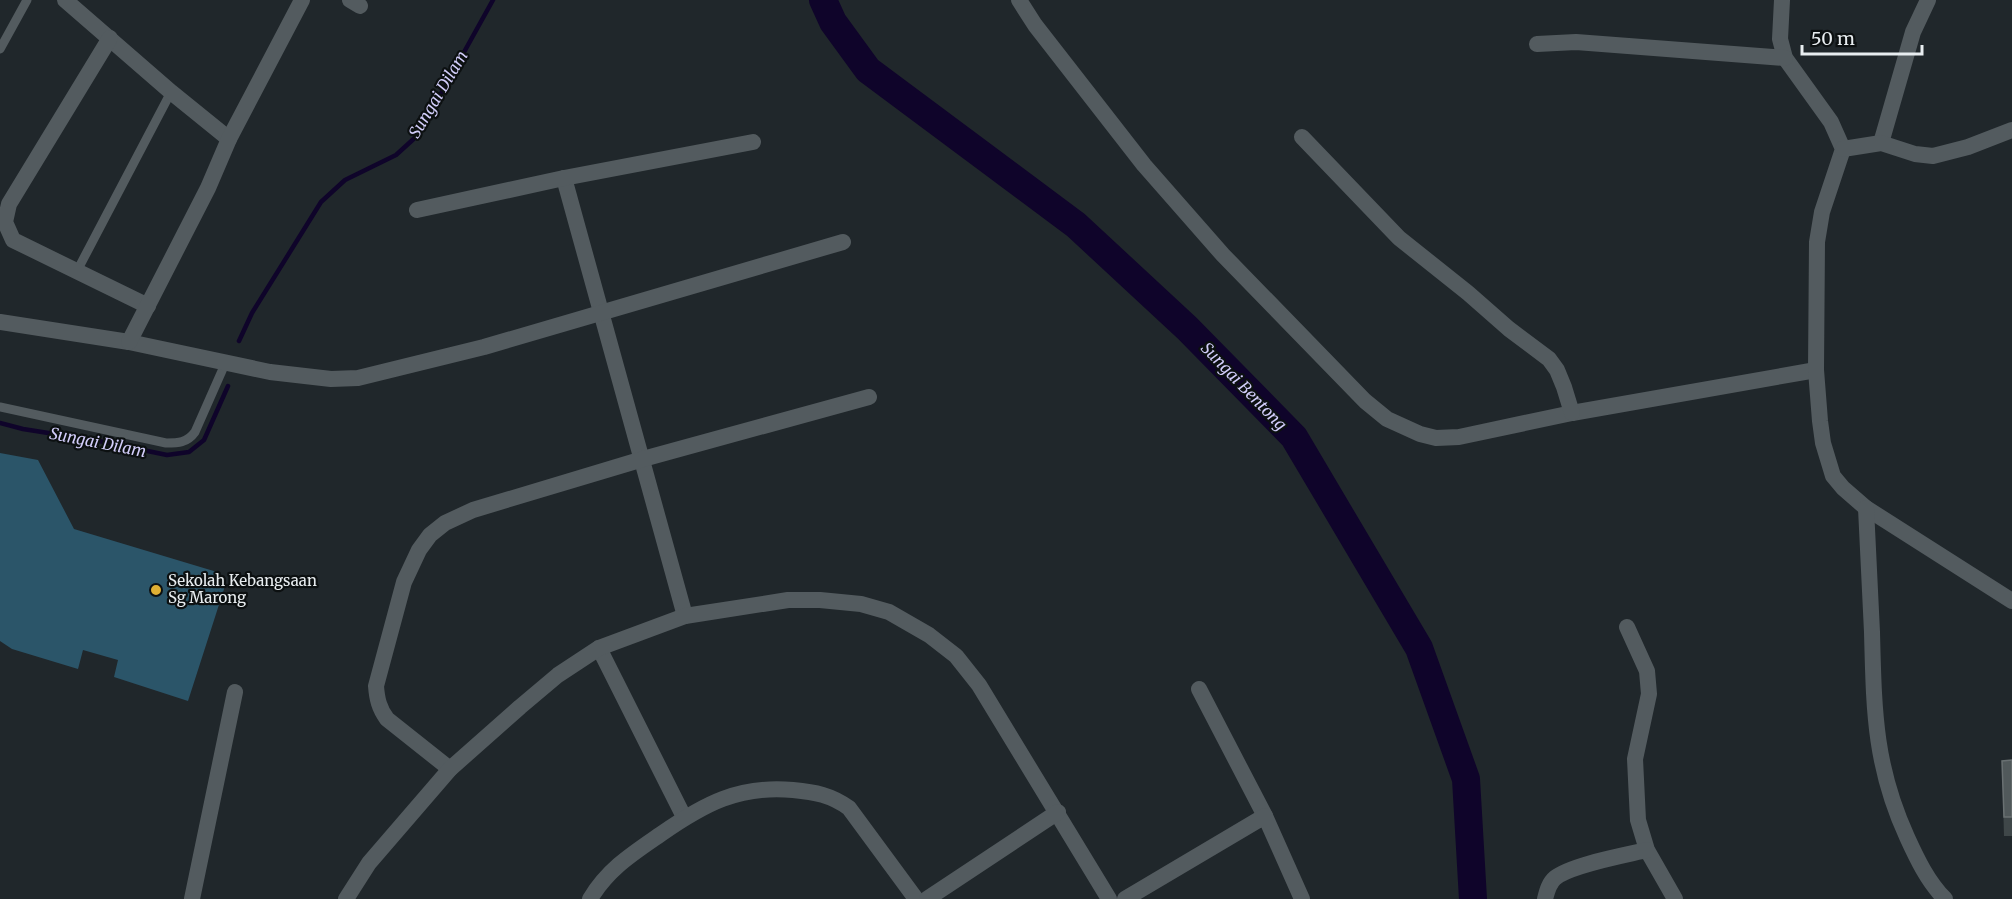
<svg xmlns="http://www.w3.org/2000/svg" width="2012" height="899" font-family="Merriweather,serif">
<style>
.green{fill:#2b5569}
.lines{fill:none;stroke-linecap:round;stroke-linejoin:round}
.stream{stroke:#0f042a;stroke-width:4.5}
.river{stroke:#0f042a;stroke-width:28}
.service{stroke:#535b5f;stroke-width:9}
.minor{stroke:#535b5f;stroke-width:16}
.wall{fill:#3f4749}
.building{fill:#51595b;stroke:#697072;stroke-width:1.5}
.poi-dot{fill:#dfb034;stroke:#0c1011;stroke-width:2}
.labels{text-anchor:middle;stroke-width:4.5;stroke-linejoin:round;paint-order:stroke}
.poi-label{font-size:15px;fill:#e8edf0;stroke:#0c1011;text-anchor:start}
.water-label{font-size:16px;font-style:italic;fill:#d2cdfa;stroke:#0c1011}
</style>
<rect width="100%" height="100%" fill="#20272b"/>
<polygon class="green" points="0,453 38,460 74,529 217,572 225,586 188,701 114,677 118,660 83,650 78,669 12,649 0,641"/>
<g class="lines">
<g class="stream">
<polyline points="239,341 252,313 321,202 345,180 396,155 418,135 493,0"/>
<polyline points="0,423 23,429 99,441 167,455 189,452 204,440 228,386"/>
</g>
<polyline class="river" points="823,0 833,22 868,70 1076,225 1187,328 1294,437 1419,648 1466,779 1473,899"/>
<g class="service">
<polyline points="0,49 27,0"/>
<polyline points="77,271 171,92"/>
<path d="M0,407L166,443C178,443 187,443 195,432L225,364"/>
</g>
<g class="minor">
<polyline points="65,0 171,92 229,139"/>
<polyline points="350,0 360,6"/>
<polyline points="1019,0 1035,25 1144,165 1223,255 1365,401 1387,419 1420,434 1436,438 1459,437 1572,413 1816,370"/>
<polyline points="1782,0 1780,39 1785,58 1831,122 1843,149 1822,212 1817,242 1816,370 1820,421 1823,443 1833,476 1843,488 1866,508 2012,601"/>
<polyline points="110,38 9,204 5,222 13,240 148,306"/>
<polyline points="1537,44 1576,42 1785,58"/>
<polyline points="1302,137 1399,238 1468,293 1509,329 1549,359 1557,370 1564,387 1572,413"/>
<polyline points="1881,143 1913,32 1928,0"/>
<polyline points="1843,149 1881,143 1915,154 1933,156 1968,147 2012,130"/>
<polyline points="564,178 685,616"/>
<polyline points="417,210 564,178 753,142"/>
<polyline points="0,322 129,342 270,372 331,379 358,378 484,347 843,242"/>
<polyline points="129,342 208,188 229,139 302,0"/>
<path d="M1866,508C1868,550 1870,591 1872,632C1874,709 1874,765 1907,837C1917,859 1928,882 1945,899"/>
<polyline points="1627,627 1647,671 1649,694 1635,759 1638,820 1647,850 1675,899"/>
<polyline points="599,648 684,817"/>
<polyline points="1199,689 1265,816"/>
<path d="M450,769L387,719C379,708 377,699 376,686L404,582L419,550L430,535L445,523L473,510L643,459L869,397"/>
<polyline points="192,899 235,692"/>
<polyline points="346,899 369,863 450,769 520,707 558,675 599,648 685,616 788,600 820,600 861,604 889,612 929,635 956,656 979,685 1109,899"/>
<path d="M590,899C608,869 632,854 661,834C704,804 739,785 793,790C815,792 831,795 849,808L916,899"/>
<polyline points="927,899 1058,812"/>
<polyline points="1125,899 1265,816 1302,899"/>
<path d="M1545,899C1547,891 1549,883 1555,878C1570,865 1626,855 1647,850"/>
</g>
</g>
<polygon class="wall" points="2012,760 2012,836 2004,836 2002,761"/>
<polygon class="building" points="2012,760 2012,817 2004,817 2002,761"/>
<circle class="poi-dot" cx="156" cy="590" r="6"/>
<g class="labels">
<g class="poi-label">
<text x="168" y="586">Sekolah Kebangsaan<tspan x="168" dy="17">Sg Marong</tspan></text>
</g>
<g class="water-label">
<text transform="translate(438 94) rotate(-59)" y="6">Sungai Dilam</text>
<text transform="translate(1244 386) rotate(46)" y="6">Sungai Bentong</text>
<text transform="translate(98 442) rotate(11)" y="6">Sungai Dilam</text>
</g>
</g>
<path d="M1802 45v9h120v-9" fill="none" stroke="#e8edf0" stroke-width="3"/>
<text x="1811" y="45" font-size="18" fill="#e8edf0" stroke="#0c1011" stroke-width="4.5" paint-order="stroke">50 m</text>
</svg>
